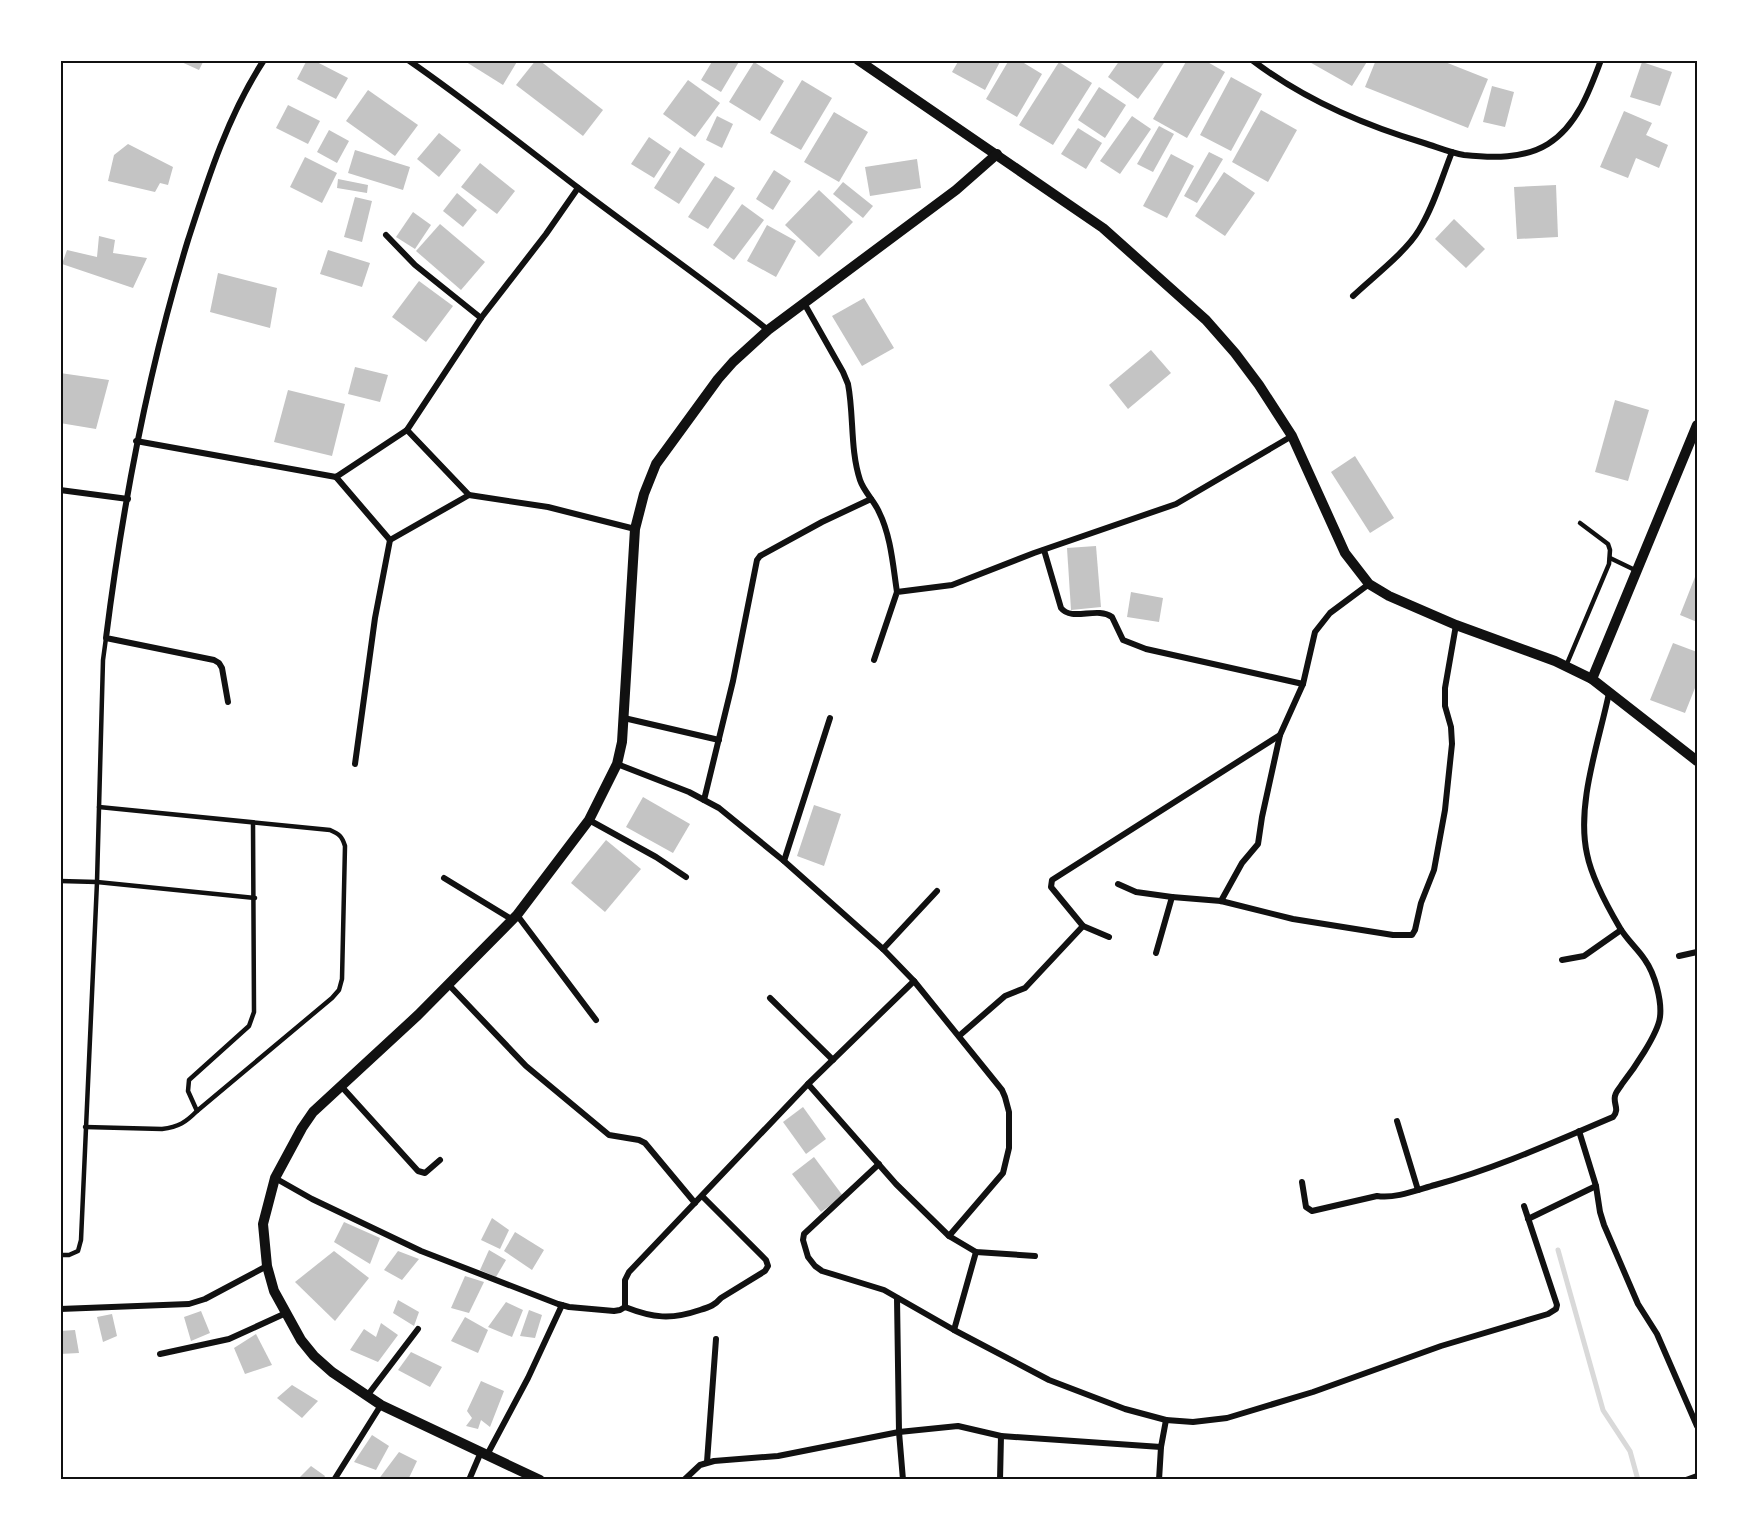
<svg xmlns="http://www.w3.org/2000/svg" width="1757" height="1540" font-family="'Sofia Sans Condensed',sans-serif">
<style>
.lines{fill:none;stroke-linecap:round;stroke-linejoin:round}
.stream{stroke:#d9d9d9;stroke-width:5}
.building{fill:#c4c4c4}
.service{stroke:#111;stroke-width:4.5}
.minor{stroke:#111;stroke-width:6}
.tertiary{stroke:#111;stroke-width:10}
.neatline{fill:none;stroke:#111;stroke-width:2}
</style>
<rect width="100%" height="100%" fill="#fff"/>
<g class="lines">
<polyline class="stream" points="1558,1250 1603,1410 1630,1451 1638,1480"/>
</g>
<g class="building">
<polygon points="177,60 204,60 199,70"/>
<polygon points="307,60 313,60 348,78 336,99 297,79"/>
<polygon points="463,60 518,60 503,85"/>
<polygon points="536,60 539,60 603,110 583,136 516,85"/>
<polygon points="713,60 740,60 721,92 701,80"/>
<polygon points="959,60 1001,60 985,90 952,72"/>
<polygon points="1009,60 1019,60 1042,74 1017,117 986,99"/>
<polygon points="1120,60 1166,60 1138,99 1108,77"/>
<polygon points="1187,60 1204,60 1225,72 1187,138 1153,119"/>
<polygon points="1306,60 1368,60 1352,86"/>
<polygon points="1376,60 1440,60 1488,79 1468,128 1365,87"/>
<polygon points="754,62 784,81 760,121 729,102"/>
<polygon points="1059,62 1092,83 1053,145 1019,125"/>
<polygon points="1642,62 1672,72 1660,106 1630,97"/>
<polygon points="1231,77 1262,94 1231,151 1200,135"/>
<polygon points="688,80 720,103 695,137 663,114"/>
<polygon points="802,80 832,98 801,150 770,133"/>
<polygon points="1492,86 1514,92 1505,127 1483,122"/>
<polygon points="1099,87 1126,105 1105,138 1078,120"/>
<polygon points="368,90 418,125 395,156 346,121"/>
<polygon points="288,105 320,121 308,144 276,128"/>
<polygon points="1261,110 1297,130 1268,182 1232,162"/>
<polygon points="1624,111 1652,123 1646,135 1668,145 1659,168 1636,158 1628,178 1600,167"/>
<polygon points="834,112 868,132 839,182 804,162"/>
<polygon points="717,116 733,124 722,148 706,140"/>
<polygon points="1132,116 1151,129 1120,174 1100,161"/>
<polygon points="1159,126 1174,134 1153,172 1137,164"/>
<polygon points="1078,128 1102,143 1086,169 1061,154"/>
<polygon points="329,130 349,141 337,163 317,152"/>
<polygon points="439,133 461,150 439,177 417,159"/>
<polygon points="649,137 671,152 654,178 631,164"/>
<polygon points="128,144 173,167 168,185 160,183 155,192 108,181 114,155"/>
<polygon points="680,147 705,164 679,204 654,188"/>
<polygon points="355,150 410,167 403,190 348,173"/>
<polygon points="1209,152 1223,159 1197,203 1184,196"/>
<polygon points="1171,154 1194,166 1167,218 1143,206"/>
<polygon points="305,157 337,173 322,203 290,187"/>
<polygon points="917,159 921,188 870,196 865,167"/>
<polygon points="480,163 515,191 497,214 461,187"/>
<polygon points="774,170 791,181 773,210 756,199"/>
<polygon points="1224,172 1255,193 1225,236 1195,216"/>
<polygon points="715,176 735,188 708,229 688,217"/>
<polygon points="338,179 368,185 367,193 337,188"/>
<polygon points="843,182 873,206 863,218 833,194"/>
<polygon points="1556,185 1558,237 1517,239 1514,187"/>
<polygon points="819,190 853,222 819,257 785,225"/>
<polygon points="457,193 477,210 463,227 443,211"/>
<polygon points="355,197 372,201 362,242 344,237"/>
<polygon points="742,204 764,220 734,260 713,245"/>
<polygon points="413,212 431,225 415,249 396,237"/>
<polygon points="1454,219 1485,249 1466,268 1435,239"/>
<polygon points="440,224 485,262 461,290 416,251"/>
<polygon points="767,225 796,241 776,277 747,261"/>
<polygon points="99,236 115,240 113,253 147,258 133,288 62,264 67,250 97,257"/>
<polygon points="328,250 370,263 362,287 320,274"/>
<polygon points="218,273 277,288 270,328 210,312"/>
<polygon points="419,281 453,306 426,342 392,317"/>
<polygon points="864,298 894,348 862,366 832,316"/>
<polygon points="1151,350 1171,373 1128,409 1109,385"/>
<polygon points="355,367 388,375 380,402 348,394"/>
<polygon points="60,373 109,380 96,429 60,423"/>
<polygon points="288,390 345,404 332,456 274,442"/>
<polygon points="1615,400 1649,410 1628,481 1595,472"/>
<polygon points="1355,456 1394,518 1370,533 1331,472"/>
<polygon points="1096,546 1101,607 1071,610 1067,548"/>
<polygon points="1697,572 1697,622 1680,615"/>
<polygon points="1131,592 1163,598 1159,622 1127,617"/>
<polygon points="1673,643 1697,652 1697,683 1685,713 1650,700"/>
<polygon points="643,797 690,824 673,853 626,827"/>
<polygon points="814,805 841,814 824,866 797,856"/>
<polygon points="606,840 641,869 605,912 571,883"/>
<polygon points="803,1107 826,1139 806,1154 783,1122"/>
<polygon points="814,1157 843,1196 821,1212 792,1174"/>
<polygon points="492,1218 509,1230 500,1249 481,1240"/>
<polygon points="344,1222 380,1238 370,1264 334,1242"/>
<polygon points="515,1232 544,1250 532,1270 504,1251"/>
<polygon points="489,1250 506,1260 496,1277 480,1270"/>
<polygon points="334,1251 369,1278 335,1321 295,1282"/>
<polygon points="398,1251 419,1259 402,1280 384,1270"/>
<polygon points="465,1276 484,1282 469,1313 451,1308"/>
<polygon points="398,1300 419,1312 414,1326 393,1313"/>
<polygon points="506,1302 523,1310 512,1337 488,1327"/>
<polygon points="529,1310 542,1315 535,1338 520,1336"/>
<polygon points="201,1311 210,1333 191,1341 184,1317"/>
<polygon points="112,1314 117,1336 103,1342 97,1317"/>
<polygon points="465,1317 488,1330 478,1353 451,1341"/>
<polygon points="381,1323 398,1335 378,1362 350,1350 364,1329 376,1337"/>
<polygon points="75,1330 79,1353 60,1354 60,1331"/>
<polygon points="256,1334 272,1365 245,1374 234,1348"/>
<polygon points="411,1352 442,1367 430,1387 398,1370"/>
<polygon points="481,1381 504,1391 490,1427 481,1420 478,1429 466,1426 472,1418 467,1411"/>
<polygon points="292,1385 318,1401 302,1418 277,1398"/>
<polygon points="372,1435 389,1446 376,1470 354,1462"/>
<polygon points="399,1452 417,1461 408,1480 378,1480"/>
<polygon points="311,1466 325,1476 323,1480 297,1480"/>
</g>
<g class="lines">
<g class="service">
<polyline points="1610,558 1637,571"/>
<polyline points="1566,666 1609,564 1610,550 1608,544 1580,523"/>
<polyline points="60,881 97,882 255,898"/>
<polyline points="197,1111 188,1091 189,1080 249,1026 254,1012 253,823"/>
<path d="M85,1127L162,1129C179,1127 186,1122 197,1111L332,998L339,990L342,979L345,846C342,836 339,834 330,830L99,807"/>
<polyline points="60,1255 69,1255 78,1251 81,1240 97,882 103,660 106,638"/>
</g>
<g class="minor">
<path d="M408,60C466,100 521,144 577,187C640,235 705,280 768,330"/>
<path d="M1252,60C1303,99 1363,125 1424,143C1437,147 1451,153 1464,155C1492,158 1524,159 1548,144C1577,126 1590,90 1601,60"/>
<polyline points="386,235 415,265 481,318"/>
<path d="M1353,296C1373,277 1406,252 1419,230C1434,206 1442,177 1452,152"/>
<path d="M804,303L843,372L848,384C854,415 850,450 860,480C864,492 874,500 879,512C891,536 893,566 897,592"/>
<polyline points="136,441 336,477 407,430 481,318 546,234 578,188"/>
<polyline points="336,477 390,540 469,495 407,430"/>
<polyline points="60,490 128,499"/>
<polyline points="469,495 548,507 635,529"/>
<path d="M1044,550L1061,608C1072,622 1097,606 1112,617L1123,640L1146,649L1303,684"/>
<polyline points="874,660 897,592 952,585 1034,553 1176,504 1292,436"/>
<path d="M228,702L222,668L219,663L214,660L106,638C123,502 148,371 188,240C208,178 228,115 264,60"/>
<polyline points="624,718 719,740"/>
<polyline points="355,764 375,618 390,540"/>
<polyline points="617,764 689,792 719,808 784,861 883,949 914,981 1002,1090 1005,1097 1009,1112 1009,1148 1003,1173 949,1236"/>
<polyline points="704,800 733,681 757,560 760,556 822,522 871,499"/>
<polyline points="589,820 656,857 686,877"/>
<polyline points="784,861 830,718"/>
<polyline points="444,878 513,920"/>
<polyline points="1118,884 1136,892 1172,897"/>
<polyline points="1221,901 1242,863 1258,844 1262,817 1280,735"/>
<polyline points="517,915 596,1020"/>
<polyline points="1109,937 1083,926 1051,887 1052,880 1280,735 1303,684 1315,632 1330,613 1369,584"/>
<polyline points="883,949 937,891"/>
<polyline points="1156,953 1172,897 1221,901 1293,919 1393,935 1412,935 1415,930 1421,903 1434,870 1445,810 1452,744 1451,727 1445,706 1445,688 1456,625"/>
<polyline points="1679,956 1697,952"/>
<polyline points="1562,960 1584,956 1621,930"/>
<polyline points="448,984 526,1066 609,1135 639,1140 645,1143 695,1203"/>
<polyline points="770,998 833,1060"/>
<polyline points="959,1036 1005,996 1025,988 1083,926"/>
<polyline points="808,1084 896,1184 949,1236 976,1252 1035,1256"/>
<polyline points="341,1086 418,1171 425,1173 440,1160"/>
<polyline points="1397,1121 1418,1190"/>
<polyline points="1579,1131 1596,1186 1600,1212 1604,1225 1638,1304 1657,1334 1697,1426"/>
<polyline points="879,1164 804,1234 803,1240 808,1257 815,1266 822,1271 884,1290 954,1330 1049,1380 1125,1409 1166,1420"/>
<path d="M275,1178L312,1199L421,1251L558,1304L569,1307L614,1311L620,1310L625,1307C653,1318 671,1320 700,1310C710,1307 715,1305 721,1298L765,1271L768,1266L766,1260L702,1196"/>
<path d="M1302,1182L1306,1207L1312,1211L1377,1196C1395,1199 1417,1190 1435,1185C1497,1168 1554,1142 1613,1117C1620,1109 1613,1104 1615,1096C1616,1091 1620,1088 1622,1084C1633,1070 1658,1034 1660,1017C1662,1001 1655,974 1645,960C1638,949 1627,940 1620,928C1607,906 1592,879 1587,854C1576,804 1599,742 1609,693"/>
<polyline points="1528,1219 1596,1186"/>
<polyline points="897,1298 899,1432 903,1480"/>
<polyline points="625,1307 625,1280 629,1272 808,1084 914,981"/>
<polyline points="60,1309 189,1304 205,1299 267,1266"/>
<polyline points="954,1330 976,1252"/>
<polyline points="160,1354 229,1339 286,1313"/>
<polyline points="367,1396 418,1329"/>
<polyline points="1001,1436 1161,1447 1166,1420 1193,1422 1227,1418 1313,1392 1441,1346 1548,1314 1556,1309 1557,1305 1524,1206"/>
<polyline points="487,1455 528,1378 562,1305"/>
<polyline points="707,1462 716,1339"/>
<polyline points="334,1480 381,1405"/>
<polyline points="469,1480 481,1452"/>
<polyline points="684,1480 700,1465 714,1461 778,1456 899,1432 958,1426 1001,1436 1000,1480"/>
<polyline points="1159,1480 1161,1447"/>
<polyline points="1686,1480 1697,1476"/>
</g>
<g class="tertiary">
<polyline points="858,60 1103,228 1206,320 1235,353 1259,385 1292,436 1345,553 1369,584 1389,596 1456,625 1555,661 1592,679 1697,761"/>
<polyline points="1592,679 1697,425"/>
<polyline points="540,1480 381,1405 332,1372 314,1356 301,1340 274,1291 267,1266 263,1224 275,1178 302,1128 313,1112 418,1015 517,915 589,820 617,764 622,742 635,529 644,494 656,464 718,379 733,362 768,330 956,190 997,154"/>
</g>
</g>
<rect width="1757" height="1540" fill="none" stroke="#ffffff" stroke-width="123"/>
<rect x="62" y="62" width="1634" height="1416" class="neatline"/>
</svg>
